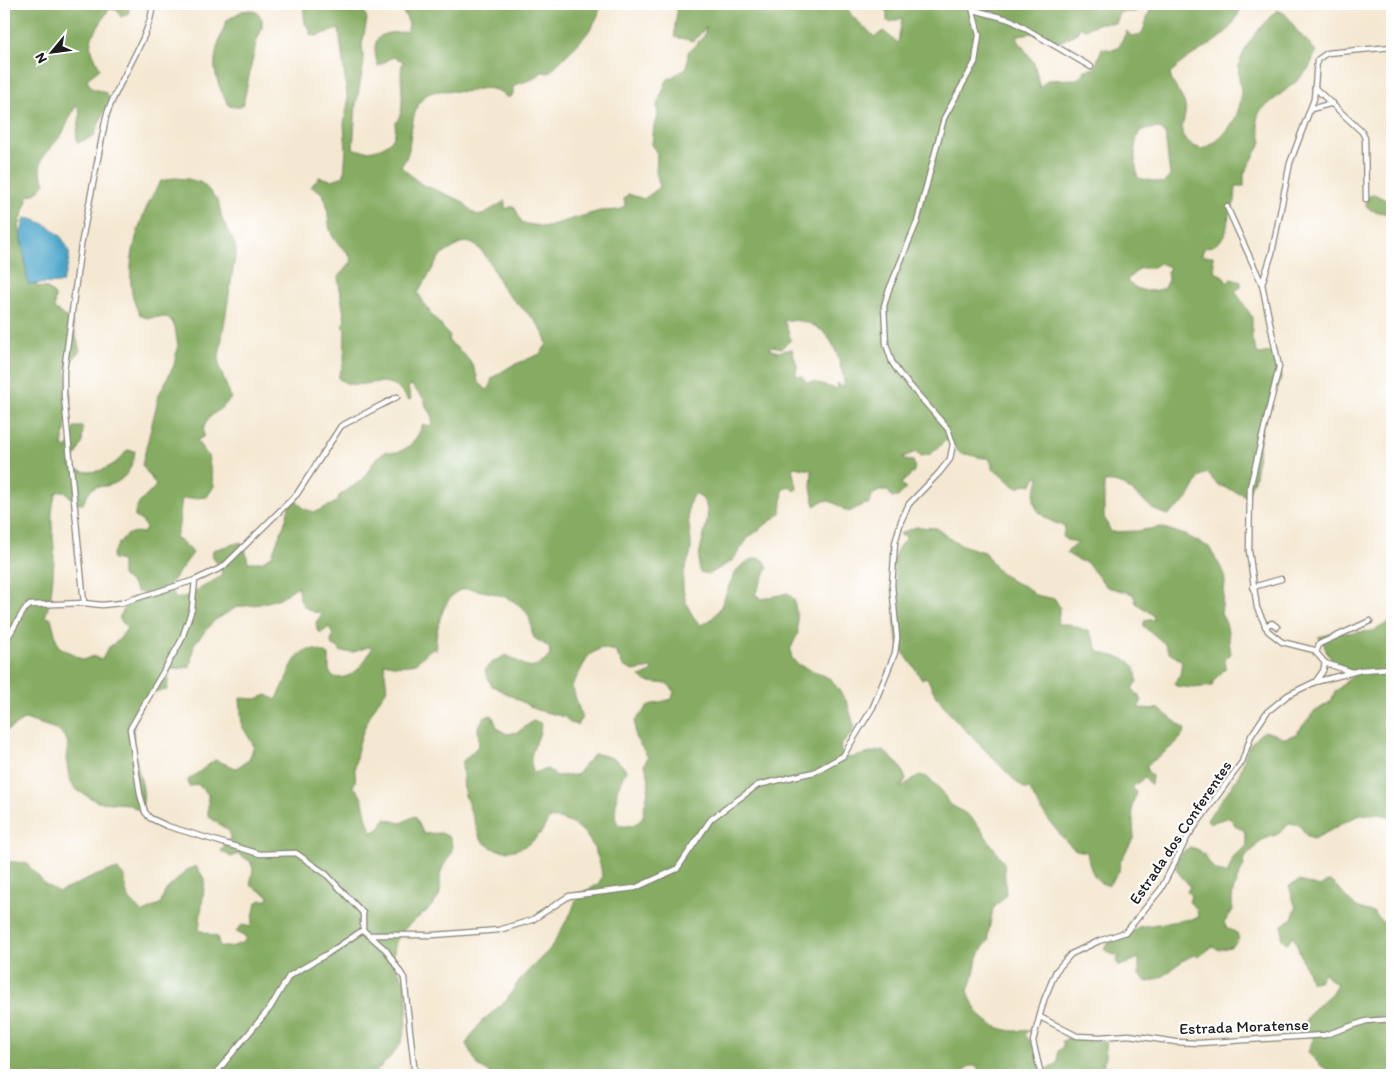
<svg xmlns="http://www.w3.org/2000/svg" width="1396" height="1079" font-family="Itim,sans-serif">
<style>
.forest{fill:#85ac62;stroke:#50643f;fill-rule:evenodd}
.water{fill:#4ba5c9;stroke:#346072}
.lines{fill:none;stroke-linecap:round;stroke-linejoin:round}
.street-casing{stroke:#888277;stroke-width:7}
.street{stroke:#fff;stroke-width:4.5}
.labels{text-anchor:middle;stroke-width:4.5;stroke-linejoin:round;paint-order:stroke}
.street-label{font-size:16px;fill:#1c1c1c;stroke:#fff}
</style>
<rect width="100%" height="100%" fill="#fff"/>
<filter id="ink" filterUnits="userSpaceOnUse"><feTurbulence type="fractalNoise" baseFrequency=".02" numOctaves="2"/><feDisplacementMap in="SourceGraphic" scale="10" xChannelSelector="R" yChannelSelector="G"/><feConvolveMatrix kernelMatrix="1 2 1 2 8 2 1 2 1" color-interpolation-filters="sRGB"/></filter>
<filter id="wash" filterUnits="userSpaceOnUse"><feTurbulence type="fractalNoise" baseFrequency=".0096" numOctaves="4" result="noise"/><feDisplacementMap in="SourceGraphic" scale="20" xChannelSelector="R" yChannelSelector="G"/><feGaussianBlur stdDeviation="1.12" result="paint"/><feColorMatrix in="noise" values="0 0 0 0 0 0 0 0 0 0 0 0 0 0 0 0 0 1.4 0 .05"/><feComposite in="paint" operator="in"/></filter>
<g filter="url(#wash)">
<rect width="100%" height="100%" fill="#f5e8d2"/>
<g class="forest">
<path d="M4,4H130L128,14L121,17L117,10L109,9L92,37L90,46L100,69L87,79L91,88L106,93L110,100L109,109L103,114L94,136L78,143C73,129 85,118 77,106L75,107L62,134L41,160L40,171L45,183L36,193L28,196L19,226L22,247L32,259L37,287L47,288L55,295L54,309L72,321L80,351L65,369L72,396L62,445L66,448L72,442L74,427H83L82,444L70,466C90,479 115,469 127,450L135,451C133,468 124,483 106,486C99,487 96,485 91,490C87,494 85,499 83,504L75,503L65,491L57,492C47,514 55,535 54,557C53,578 52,599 45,617L51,618L58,646L83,660L93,656L99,659H102L109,647L119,640L127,628L119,618L126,606L127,599L159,594L137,592L132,584L122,576V561L113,559L112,555C120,542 125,529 143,533L146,529L143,522L135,517C134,502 149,496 156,485L142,465L159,395L174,365L178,346L175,328L172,321L165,317L148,318L141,316C117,281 139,213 161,181L174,178L188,179L200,182L206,187L218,201L222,219L235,245L236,251L219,357V366L231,398C221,412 200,417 204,436L197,441L208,456L214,486L207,497L182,499C179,512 181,527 175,538L186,545L193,553L169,585L176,599L189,595L220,577L222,572L212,555L213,550L241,542V545L244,544L248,562H261L272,556C277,538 287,524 289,505L297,501L304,509L315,512L337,502L339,496L362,480L376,459L386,451C404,457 417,440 423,424L433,427L431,412L427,409L424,399L411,385L408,388L411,399L408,400C388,364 359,397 338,378L344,362L345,329L342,325L345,321L338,277L352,261C349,251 341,248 335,240C322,223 336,194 311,187L319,177L332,180L344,176L346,149L344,124L348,103L339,29L316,36L310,35V29L305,24L303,4H362L367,19L362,45L364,63L356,104L353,148C369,156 400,146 395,124C409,107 397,80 403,61L393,57L378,66C374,52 371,35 390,33C396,32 401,33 407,31C412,22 405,18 402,10L414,4H600C600,30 564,55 549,73L542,72C530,84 523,80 513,87V95L507,98C502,89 485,86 476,90C462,95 445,87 430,93C412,101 411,133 409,149C408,155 404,162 401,167L421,184L462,201L475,214L482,215L505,201V209L514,206L522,223L545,227L600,211L620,210L625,205L624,199L628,194L644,199L660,187L656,172L657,154L652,144L654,126L658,117L657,105L667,80L687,68L688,52L704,36L706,27L694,41L675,37C673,28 678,15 677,4H845L852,16L875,37L883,31L898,43L902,18L891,22L887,21V13L882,4H1145L1135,12H1120L1115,23H1100L1085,29L1080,27L1077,33L1060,42L1032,33L1018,35V40L1034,63L1040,88L1047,80L1078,79L1085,70L1095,68L1102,48L1112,50L1118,48L1127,31L1131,36L1142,34L1152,4H1238L1240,10C1224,48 1194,46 1170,74C1172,85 1180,92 1184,102C1191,121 1166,138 1202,149C1224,141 1242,116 1241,92C1240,81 1236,70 1241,59C1248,39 1263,25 1277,10C1291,14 1290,24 1299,33C1305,40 1311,44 1316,52L1309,68L1298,80L1260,111L1257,119L1262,142L1244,174V186H1236L1235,201L1229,215L1225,236L1213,246L1205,247L1202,254L1203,256H1213L1215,272L1223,276L1227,283L1231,279L1241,282V287L1235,291L1252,317V340L1258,354L1271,352L1280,365L1281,378L1263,418L1255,477L1247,496L1218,485L1207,473L1200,476L1187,500L1168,515C1142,510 1132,478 1104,482V517L1111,532L1138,531L1161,527L1185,535L1209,547L1224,573L1225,583L1221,614C1230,627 1228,639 1231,654L1225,658L1226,668L1214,680L1212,686L1193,688L1176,686L1174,683L1180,675L1182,661L1169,653L1164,643L1143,626L1145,620H1154L1153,615L1136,603L1133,594L1107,587L1086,562L1080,561L1066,553L1078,542L1066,540L1063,536L1065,526C1051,523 1032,513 1034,495C1035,488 1039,484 1039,476L1035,477L1032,485L1025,484L1018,488C1007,483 1003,473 992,469V465L989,458C978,459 971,453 961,454L946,440L931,454L921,456L916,452L903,457L904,460L913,461C919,474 907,476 901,484L906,488L898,497H892L888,491H879L872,495L870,504L862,505L849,512C835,505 828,494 815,506L811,488L812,470L793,467C791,474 797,481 797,489L795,491L789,486L783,489L781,513L748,538L733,560L710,574L700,572C692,547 724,510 695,493C682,508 692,531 691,550C690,557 686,564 684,572C680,590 687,613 701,625C727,615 723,587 739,568C743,563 750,561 756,558L764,560L768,568L755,594L762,599L788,593L794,600L797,616L798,633L790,650L792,658L797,664L831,679L847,702L854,725L852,733L840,746L842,754L850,758L883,750L900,766L906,779L900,788L919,775L927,777L943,792L948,803L968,815L978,825L1004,863L1006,895L993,909L988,935L989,940C972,959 978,971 968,990C974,1013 987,1028 1013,1031C1018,1031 1023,1030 1029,1031L1025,1035L1036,1048L1042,1065L1047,1070L1058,1062V1051L1063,1046V1041L1067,1038L1107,1042L1103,1068L1099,1074L986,1075L975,1066C968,1065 966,1069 963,1075H494L479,1067L466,1044L481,1022L506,1001L520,979L550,949L572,911L578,894C585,891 598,887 601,879C605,868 590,836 580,829C571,823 560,817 548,819C539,847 501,864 480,838L464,792L462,762L479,745L478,726L485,717L492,715L498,729L507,734L518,732L533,721L541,723C541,743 524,752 534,773L547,769L557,776L576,775L594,754C607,755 619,759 626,770L617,790L615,817L618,825C626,828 638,825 643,817C644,797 655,784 644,765L648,757L635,737V721L649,705L672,699L674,691L668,684L648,682L640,677L653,671L652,668L633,671L623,666L615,651L601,648L589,655L572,686L582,718L578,725L570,723L565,717L537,710L491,685L485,670L490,664L506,655L530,668L545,661L550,655L549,647L534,638C530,630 532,620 527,613C517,600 502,595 487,592C480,591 471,588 464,589C443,592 434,634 436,651L435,648C426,650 423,659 415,663C405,667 395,666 384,663L387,690C370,710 357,740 355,767C354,775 358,779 353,786C368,799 362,817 373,832L379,829L385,819L401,823L415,816L424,834L441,833L450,837C456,856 446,857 441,872C438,882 443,889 438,898C429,913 412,919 402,932C394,941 394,954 392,965C412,976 409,1023 401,1042C395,1055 382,1064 373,1075H4V861L26,863L45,884L58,892C74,887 104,869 118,870L125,877C126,901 128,896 143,913L161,903C165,889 166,890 177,880C185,872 184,870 196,866L205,880L199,930L217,937L220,947H231L244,942L246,937L237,933V930L242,925L251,927L256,903L261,900H268L269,896L250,885L253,869L250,861L238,854L231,857L221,851L230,839V832L208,816V794L197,784L189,787L188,780L215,760L236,768L249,760L254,746L242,726L240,698L256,699L267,695L276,700C291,677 292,635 329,655V671L333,677C353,681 364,664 372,648L368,647L354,652H341L338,647L332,646L331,641L333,635L329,627L321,633L317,630L316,622L323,613C320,612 315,613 311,611C301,607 298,595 298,586L280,598L261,604L237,607L215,620L194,644L190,667L172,669L169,673L167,690L150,693C128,720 131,741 139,773C143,786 146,798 140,811L128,804L98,802L75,789L70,781L66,759L68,743L63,735L56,729L25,719L6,731L4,735ZM1159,128L1165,133L1170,176L1163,183L1138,178C1135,164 1132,141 1141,130ZM463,242C488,241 495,282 509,296C524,311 542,322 547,344L540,354L511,366L492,378L490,387L487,390L478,382C476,364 462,351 448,341L450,336L431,314L418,293L440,256ZM1159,263L1170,267L1167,272L1168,280L1164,288C1151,293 1136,292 1127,280L1140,268H1152ZM784,320C816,319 833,334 840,364C842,373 845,379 844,388L837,383L838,387L836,389L814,382H806L802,376H796L797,366L792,349L778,352L769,349L772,346L781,348L791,340Z"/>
<path d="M250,10L258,13L262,19V28L256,43L243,105L238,107L229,106C209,70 212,58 227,20L242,11Z"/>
<polygon points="1374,194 1392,203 1392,215 1371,210 1365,205 1367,197"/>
<path d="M916,527L937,528C950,541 967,548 985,552L996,569L1012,581L1026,587L1035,595L1055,599L1060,608L1057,624H1069L1090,632L1099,652C1118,659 1137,654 1137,683L1132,688L1142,700L1138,708L1159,709L1185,729C1185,740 1156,758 1147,765V770L1152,776L1151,785L1144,778L1132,787L1136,793L1132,806L1134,837L1120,862L1119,871L1109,885C1093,885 1089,864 1087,852C1084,851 1079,851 1076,850C1065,844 1033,801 1030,789H1025L1015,781L952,716L935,694L927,678L921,679C915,665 902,655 898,641C891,622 898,602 897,583C896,576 892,567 893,561C895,551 901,544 906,538L905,535L900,536L901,533Z"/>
<path d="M1392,620V817C1355,806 1345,826 1313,839L1308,837L1299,825L1290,823L1278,834L1262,840L1243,860L1244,866C1237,878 1229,896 1233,910L1224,923L1227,928L1237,933L1239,939L1233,946L1219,950L1213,946L1199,957L1195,955C1172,963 1171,978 1147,982L1139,975V958L1120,966L1116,962L1119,956L1108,953L1104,948L1108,943L1128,936L1138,927L1198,918L1197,910L1189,902L1191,895L1187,892L1190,886C1186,881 1180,876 1177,870C1174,861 1183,846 1194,848C1206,851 1207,864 1216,870C1220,873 1223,871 1227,874L1234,856L1247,846L1244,830L1236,827L1230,817L1210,823L1207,820C1215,807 1226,795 1235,781C1248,762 1240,747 1265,731L1285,738L1296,734L1314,712L1330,702L1335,692L1353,675L1354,673C1336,667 1327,659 1323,641L1318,637L1330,634L1374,631Z"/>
<path d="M1299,881L1320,887L1327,882H1332C1348,897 1349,908 1373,912L1383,923L1392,927V1075L1383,1073L1380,1075H1335L1320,1065L1308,1052L1314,1037L1301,1032L1311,1011L1331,994L1337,984L1329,979L1324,972L1319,981L1311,982L1293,935L1287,944L1282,939V925L1292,919L1296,908L1289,886Z"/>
</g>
<path class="water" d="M25,218C42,220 61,231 68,249C72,259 65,273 62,283L28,284L21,232Z"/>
</g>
<g filter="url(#ink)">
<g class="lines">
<g class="street-casing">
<g id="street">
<polyline points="974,10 1011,20 1091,67"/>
<polyline points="1315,88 1362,132 1365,138 1366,200"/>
<polyline points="1311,109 1333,103"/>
<polyline points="1227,207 1262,284"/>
<polyline points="195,580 192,609 181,641 130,729 140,794 145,812 150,818 167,826 260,854 296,853 326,874 363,913 363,930"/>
<polyline points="1253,587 1281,579"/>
<path d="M84,603L64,396V371L81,245L106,117C114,87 155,29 152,4"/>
<polyline points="1265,626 1272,623 1277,627"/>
<polyline points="4,644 24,610 30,605 84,603 102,605 121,603 195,580 223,567 297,494 341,426 397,397"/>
<polyline points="1316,653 1319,644 1370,621"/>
<polyline points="1325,663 1314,650 1282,642 1268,631 1257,608 1249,551 1250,487 1279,367 1262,284 1272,253 1290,163 1314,99 1317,60 1327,53 1392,47"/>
<polyline points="1325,663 1352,672"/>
<polyline points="1316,681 1323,671 1325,663"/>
<polyline points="363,930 386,950 404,978 415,1075"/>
<polyline points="369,935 434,935 499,930 532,920 569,896 635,888 677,869 711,819 758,785 814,772 843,756 873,707 895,653 897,638 892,585 895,543 901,521 909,504 939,473 950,459 953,444 948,429 899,373 892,362 886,344 884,306 888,292 917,222 944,118 975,62 979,35 971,4"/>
<polyline points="1040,1017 1077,1036 1100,1037 1129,1035 1176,1042 1199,1043 1325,1035 1366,1021 1392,1019"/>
<polyline points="214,1075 270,1008 289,976 327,954 363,930"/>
<polyline points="1041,1075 1033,1041 1044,1000 1056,971 1071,954 1099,941 1126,932 1161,889 1188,836 1242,762 1251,736 1267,712 1288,695 1315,682 1361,670 1392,668"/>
<polyline points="1368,1075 1369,1074"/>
</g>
</g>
<use href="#street" class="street"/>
</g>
</g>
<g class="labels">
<g class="street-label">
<text transform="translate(1180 832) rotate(-56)" y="6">Estrada dos Conferentes</text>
<text transform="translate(1244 1026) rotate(-2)" y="6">Estrada Moratense</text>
</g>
</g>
<rect width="1396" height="1079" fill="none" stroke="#fff" stroke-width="20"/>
<g transform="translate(52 52) rotate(241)" stroke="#ffffff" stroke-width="4" paint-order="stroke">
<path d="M0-4L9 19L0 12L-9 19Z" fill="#1c1c1c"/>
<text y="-8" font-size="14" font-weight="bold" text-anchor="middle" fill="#1c1c1c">N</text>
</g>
</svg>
